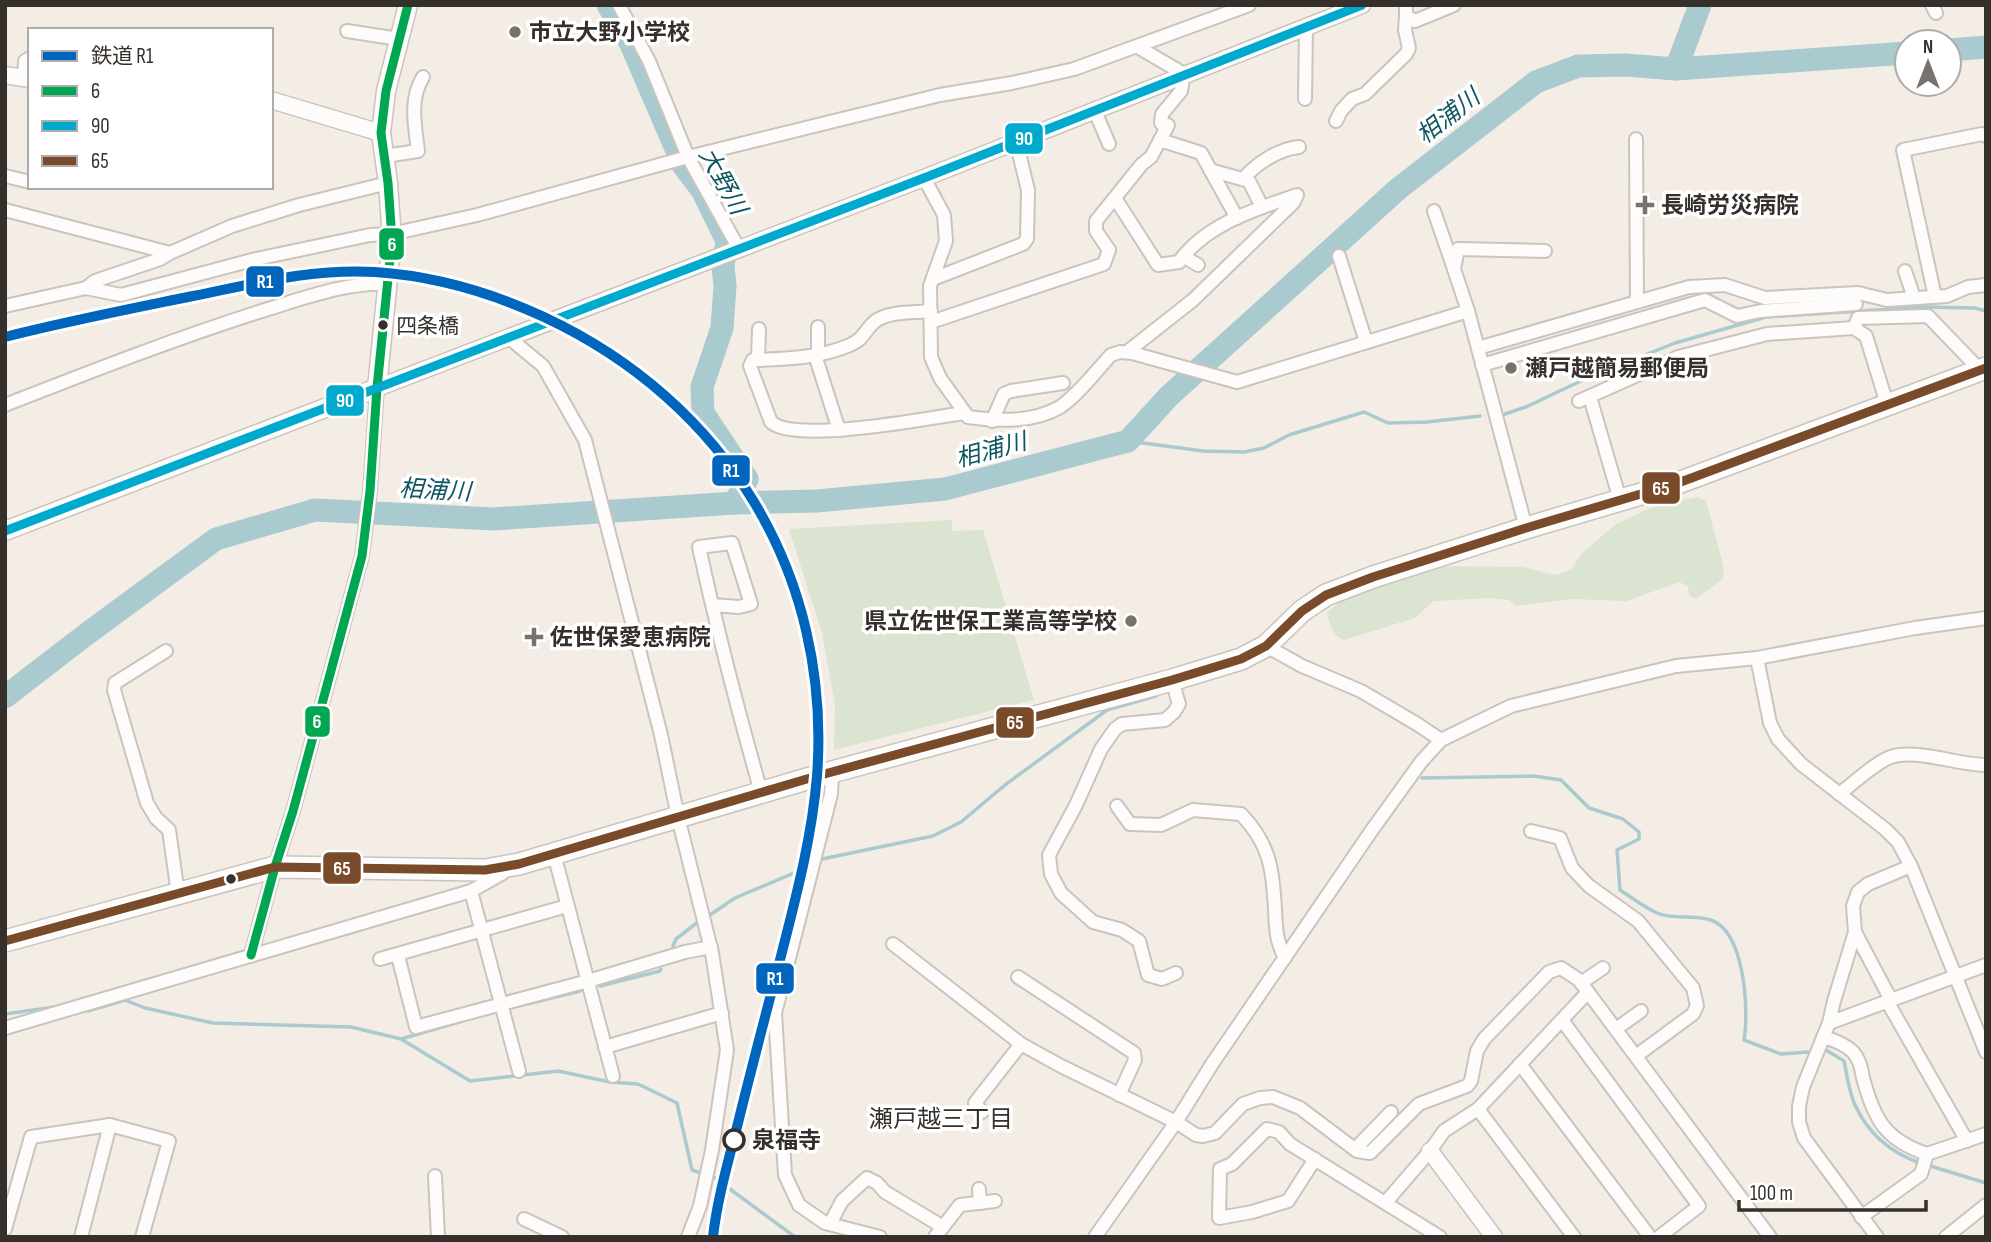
<svg xmlns="http://www.w3.org/2000/svg" width="1991" height="1242" font-family="'Sofia Sans Condensed','Noto Sans JP',sans-serif">
<style>
.green{fill:#dbe3d1}
.lines{fill:none;stroke-linecap:round;stroke-linejoin:round}
.stream{stroke:#a9cacf;stroke-width:3.5}
.river{stroke:#a9cacf;stroke-width:23}
.minor-casing{stroke:#cac4be;stroke-width:16}
.tertiary-casing{stroke:#cac4be;stroke-width:19}
.secondary-casing{stroke:#cac4be;stroke-width:21}
.trunk-casing{stroke:#cac4be;stroke-width:24}
.minor{stroke:#fdfcfb;stroke-width:12}
.tertiary{stroke:#fdfcfb;stroke-width:16}
.secondary{stroke:#fdfcfb;stroke-width:18}
.trunk{stroke:#fdfcfb;stroke-width:21}
.bus-1-casing{stroke:#fff;stroke-width:14}
.bus-2-casing{stroke:#fff;stroke-width:14}
.bus-3-casing{stroke:#fff;stroke-width:14}
.bus-1{stroke:#00a651;stroke-width:9}
.bus-2{stroke:#00a9ce;stroke-width:9}
.bus-3{stroke:#7a4b2a;stroke-width:9}
.rail-1-casing{stroke:#fff;stroke-width:16}
.rail-1{stroke:#0065bd;stroke-width:10}
.poi-dot{fill:#78726c;stroke:#fff;stroke-width:2.5}
.bus-dot{fill:#35302b;stroke:#fff;stroke-width:2.5}
.stop-dot{fill:#fff;stroke:#35302b;stroke-width:3.5}
.labels{text-anchor:middle;stroke-width:7;stroke-linejoin:round;paint-order:stroke}
.bus-label{font-size:21px;fill:#35302b;stroke:#fff;text-anchor:start}
.poi-label{font-size:23px;font-weight:bold;fill:#35302b;stroke:#fff;text-anchor:start}
.stop-label{font-size:23px;font-weight:bold;fill:#35302b;stroke:#fff;text-anchor:start}
.water-label{font-size:24px;font-style:italic;fill:#105662;stroke:#fff}
.neighbourhood-label{font-size:24px;fill:#35302b;stroke:#fff}
.line-badge{stroke:#fff;stroke-width:2.5}
.badge-label{font-size:19px;text-anchor:middle;font-weight:bold;fill:#fff}
</style>
<rect width="100%" height="100%" fill="#f4ede6"/>
<g class="green">
<path d="M1698,497L1706,501L1724,569L1723,579L1696,599L1689,595L1688,586L1679,582L1627,601L1571,599L1517,606L1509,600L1490,598L1434,601L1415,618L1344,640C1332,635 1330,625 1327,613L1340,601L1431,566L1523,567L1556,575L1571,570L1581,554L1616,524L1655,506Z"/>
<polygon points="952,520 952,531 983,530 1034,700 834,750 835,704 822,633 789,529"/>
</g>
<g class="lines">
<g class="stream">
<polyline points="1505,414 1526,407 1585,379 1675,343 1766,317 1923,307 1975,308 1986,311"/>
<polyline points="1128,441 1203,451 1244,452 1264,448 1289,435 1364,412 1388,423 1427,422 1480,416"/>
<path d="M1422,778L1534,776L1561,780L1589,808L1623,819L1639,832V839L1617,850L1620,890C1631,897 1644,907 1657,913C1673,920 1694,914 1711,920C1745,932 1749,1010 1744,1040L1781,1054L1808,1052"/>
<polyline points="822,859 933,836 961,822 1005,785 1107,710 1156,696"/>
<polyline points="710,915 735,898 801,870"/>
<polyline points="673,946 676,939 698,922"/>
<polyline points="600,986 660,971 661,969"/>
<polyline points="527,1004 580,991"/>
<polyline points="83,1009 88,1011 125,1000 145,1008 213,1023 351,1027 401,1039 470,1081 558,1071 610,1082 638,1084 677,1103 692,1170 715,1178 795,1237"/>
<polyline points="5,1014 55,1007"/>
<polyline points="401,1039 469,1019"/>
<path d="M1826,1050L1844,1061C1847,1075 1849,1092 1855,1105C1868,1133 1891,1153 1920,1163"/>
<polyline points="1927,1165 1986,1183"/>
</g>
<g class="river">
<polyline points="608,5 630,42 683,165 702,190 727,241 723,266 725,286 722,328 702,387 703,413 747,479 735,503"/>
<polyline points="1949,50 1986,47"/>
<polyline points="1676,69 1700,5"/>
<polyline points="5,697 88,633 216,539 315,510 493,519 735,503 817,501 945,489 1128,441 1169,396 1398,189 1536,82 1578,66 1625,65 1676,69 1907,53"/>
</g>
<g class="minor-casing">
<g id="minor">
<polyline points="619,5 649,61 688,157 739,249"/>
<polyline points="1406,5 1406,16 1415,21 1454,5"/>
<polyline points="1932,5 1936,13"/>
<polyline points="347,31 399,39"/>
<polyline points="1138,47 1184,74 1181,91 1162,114 1161,123 1166,129"/>
<polyline points="24,78 25,61 30,58"/>
<polyline points="1305,99 1306,27"/>
<polyline points="1094,109 1109,144"/>
<polyline points="1336,121 1341,111 1352,99 1365,94 1406,54 1409,48 1405,30 1406,16"/>
<polyline points="1636,139 1637,302"/>
<polyline points="1160,140 1201,153 1237,218"/>
<path d="M385,156L418,151C415,125 409,100 423,77"/>
<polyline points="1210,170 1249,181 1262,207"/>
<polyline points="5,176 30,182"/>
<path d="M924,178L944,215L946,241L930,286L931,357L940,378L968,417C998,421 1033,423 1060,407C1079,394 1095,372 1111,355L1120,352L1132,353L1237,382L1468,311"/>
<path d="M1243,179C1256,164 1278,149 1299,147"/>
<path d="M1115,198L1158,265L1179,262C1206,224 1254,210 1297,195L1293,203L1193,300L1127,352"/>
<polyline points="5,210 170,253 232,226 299,205 388,183"/>
<polyline points="1434,211 1454,269"/>
<polyline points="1183,256 1198,265"/>
<polyline points="1339,256 1366,342"/>
<polyline points="1905,271 1914,298"/>
<polyline points="933,279 1023,244 1027,239 1028,190 1016,141"/>
<polyline points="86,288 95,281 160,259 170,253"/>
<polyline points="1935,297 1903,150 1982,134 1986,136"/>
<polyline points="5,306 86,288 121,295 256,259 370,235 391,234 477,215 688,157 940,95 1012,83 1074,69 1249,5"/>
<path d="M931,311C915,313 891,311 877,320C866,327 865,339 850,345C820,358 786,359 753,360L750,366L771,422C795,444 929,418 964,413"/>
<polyline points="931,322 1104,264 1109,250 1096,231 1096,221 1142,164 1151,157 1168,125"/>
<polyline points="818,327 818,355"/>
<polyline points="1854,328 1858,318 1928,316 1980,370"/>
<polyline points="508,337 543,366 585,440 661,735 678,817 712,953 727,1050 712,1150 700,1206 688,1237"/>
<polyline points="1478,348 1689,287 1725,285 1765,298 1858,293 1887,300 1947,296 1968,287 1986,285"/>
<polyline points="815,355 839,430"/>
<polyline points="758,360 759,329"/>
<polyline points="1482,365 1705,300 1737,316 1761,311 1856,304"/>
<polyline points="1590,397 1620,500"/>
<polyline points="1579,401 1678,357 1767,334 1854,328 1866,336 1887,404"/>
<path d="M5,405C92,371 179,337 268,309C307,297 348,282 388,284"/>
<polyline points="992,421 1004,394 1011,391 1063,383"/>
<polyline points="1526,528 1468,311 1454,269 1458,249 1545,251"/>
<path d="M712,605L739,607L751,604L732,543L699,547C717,630 738,711 761,792"/>
<polyline points="1266,646 1302,666 1361,691 1417,724 1441,740"/>
<polyline points="166,651 115,683 114,690 147,803 156,818 169,830 178,894"/>
<polyline points="1757,658 1770,723 1778,739 1801,764 1885,829 1898,842 1911,866 1986,1052"/>
<polyline points="1172,680 1179,704 1174,712 1165,720 1122,724 1115,729 1101,749 1076,805 1049,855 1051,874 1061,893 1093,922 1122,930 1139,941 1148,975 1162,979 1176,973"/>
<polyline points="832,772 831,794 775,1013 785,1175 799,1205 825,1223 880,1237"/>
<path d="M1839,794C1854,783 1871,766 1888,758C1912,747 1958,765 1986,765"/>
<path d="M1117,806L1130,824L1161,825L1193,810L1241,814C1270,844 1273,870 1275,910C1276,929 1276,941 1285,958"/>
<polyline points="1531,831 1560,838 1572,868 1589,886 1638,921 1693,988 1697,1006 1693,1014 1636,1056"/>
<polyline points="554,854 613,1076"/>
<polyline points="471,891 519,1071"/>
<polyline points="1855,932 1891,1000"/>
<polyline points="893,944 1021,1044 1061,1066 1176,1122 1196,1135 1203,1136 1215,1133 1243,1104 1260,1098 1273,1097 1300,1108 1357,1151 1370,1153 1419,1104 1467,1086 1471,1081 1477,1051 1484,1039 1549,972 1561,968 1579,980 1770,1237"/>
<polyline points="251,955 275,867 293,811 362,556 370,491 377,388"/>
<polyline points="398,956 416,1027 588,981 685,952 711,947"/>
<polyline points="380,959 567,906"/>
<polyline points="1018,977 1134,1053 1135,1060 1119,1095"/>
<polyline points="1581,983 1603,968"/>
<polyline points="1887,1001 1967,1141"/>
<polyline points="1562,1020 1699,1206 1659,1237"/>
<polyline points="1829,1023 1986,965"/>
<polyline points="5,1028 471,891 503,873"/>
<polyline points="1616,1029 1641,1011"/>
<path d="M1823,1037C1834,1040 1845,1044 1853,1052C1860,1060 1861,1068 1863,1078C1874,1119 1885,1140 1927,1154"/>
<polyline points="605,1047 722,1013"/>
<polyline points="1520,1064 1650,1237"/>
<polyline points="1478,1109 1574,1237"/>
<polyline points="982,1112 975,1103 1021,1044"/>
<polyline points="1355,1149 1391,1112"/>
<polyline points="1315,1159 1288,1201 1252,1212 1219,1218 1220,1169 1232,1164 1267,1129 1279,1132 1290,1144 1440,1237"/>
<polyline points="435,1176 438,1237"/>
<polyline points="979,1189 980,1203"/>
<polyline points="1386,1202 1430,1151 1444,1131 1478,1109 1588,992"/>
<polyline points="1861,1217 1921,1174 1927,1154 1986,1134"/>
<polyline points="524,1219 562,1237"/>
<polyline points="830,1224 842,1201 867,1178 877,1183 885,1192 943,1227"/>
<polyline points="5,1229 31,1137 110,1125 169,1141 142,1237"/>
<polyline points="81,1237 110,1125"/>
<polyline points="935,1237 960,1205 995,1201"/>
<polyline points="1095,1237 1176,1122 1212,1064 1372,830 1421,762 1441,740 1511,706 1676,666 1757,658 1915,628 1986,618"/>
<polyline points="1877,1237 1804,1138 1799,1122 1799,1106 1803,1087 1829,1023 1834,1001 1855,932 1853,906 1858,892 1868,884 1911,866"/>
<polyline points="1946,1237 1986,1205"/>
</g>
</g>
<g class="tertiary-casing">
<g id="tertiary">
<polyline points="5,75 30,79"/>
<polyline points="271,100 381,133"/>
<polyline points="377,388 924,178 1362,5"/>
<polyline points="1430,1151 1494,1237"/>
</g>
</g>
<g class="secondary-casing">
<polyline id="secondary" points="5,531 377,388 392,239 388,183 381,133 386,91 408,5"/>
</g>
<g class="trunk-casing">
<polyline id="trunk" points="5,941 275,867 485,870 519,864 817,776 1172,680 1241,659 1266,646 1302,611 1326,595 1373,577 1526,528 1678,483 1986,368"/>
</g>
<use href="#minor" class="minor"/>
<use href="#tertiary" class="tertiary"/>
<use href="#secondary" class="secondary"/>
<use href="#trunk" class="trunk"/>
<g class="bus-1-casing">
<polyline id="bus-1" points="251,955 275,867 293,811 362,556 370,491 377,388 392,239 388,183 381,133 386,91 408,5"/>
</g>
<g class="bus-2-casing">
<polyline id="bus-2" points="5,531 924,178 1362,5"/>
</g>
<g class="bus-3-casing">
<polyline id="bus-3" points="5,941 275,867 485,870 519,864 817,776 1172,680 1241,659 1266,646 1302,611 1326,595 1373,577 1526,528 1678,483 1986,368"/>
</g>
<use href="#bus-1" class="bus-1"/>
<use href="#bus-2" class="bus-2"/>
<use href="#bus-3" class="bus-3"/>
<g class="rail-1-casing">
<path id="rail-1" d="M5,337C68,321 130,309 193,296C254,284 313,268 375,272C436,276 490,292 544,317C726,402 832,574 817,776C812,837 796,897 781,956C766,1013 751,1070 737,1127C728,1163 717,1200 713,1237"/>
</g>
<use href="#rail-1" class="rail-1"/>
</g>
<g class="poi-dot">
<circle cx="515" cy="32" r="7"/>
<path d="M1641.5 194.5h7v7h7v7h-7v7h-7v-7h-7v-7h7z"/>
<circle cx="1511" cy="368" r="7"/>
<circle cx="1131" cy="621" r="7"/>
<path d="M530.5 626.5h7v7h7v7h-7v7h-7v-7h-7v-7h7z"/>
</g>
<g class="bus-dot">
<circle cx="383" cy="325" r="6"/>
<circle cx="231" cy="879" r="6"/>
</g>
<circle class="stop-dot" cx="734" cy="1140" r="10"/>
<g class="labels">
<g class="bus-label">
<text x="396" y="333">四条橋</text>
</g>
<g class="poi-label">
<text x="529" y="40">市立大野小学校</text>
<text x="1661" y="213">長崎労災病院</text>
<text x="1525" y="376">瀬戸越簡易郵便局</text>
<text x="1117" y="629" text-anchor="end">県立佐世保工業高等学校</text>
<text x="550" y="645">佐世保愛恵病院</text>
</g>
<g class="stop-label">
<text x="752" y="1148">泉福寺</text>
</g>
<g class="water-label">
<text transform="translate(1448 116) rotate(-38)" y="8">相浦川</text>
<text transform="translate(723 181) rotate(61)" y="8">大野川</text>
<text transform="translate(991 450) rotate(-15)" y="8">相浦川</text>
<text transform="translate(435 490) rotate(3)" y="8">相浦川</text>
</g>
<g class="neighbourhood-label">
<text x="941" y="1127">瀬戸越三丁目</text>
</g>
</g>
<g class="line-badge">
<rect x="1004" y="122" width="40" height="33" rx="7" fill="#00a9ce"/>
<rect x="378" y="227" width="27" height="34" rx="7" fill="#00a651"/>
<rect x="245" y="265" width="40" height="33" rx="7" fill="#0065bd"/>
<rect x="325" y="384" width="40" height="33" rx="7" fill="#00a9ce"/>
<rect x="711" y="454" width="40" height="33" rx="7" fill="#0065bd"/>
<rect x="1641" y="471" width="40" height="34" rx="7" fill="#7a4b2a"/>
<rect x="304" y="705" width="27" height="33" rx="7" fill="#00a651"/>
<rect x="995" y="706" width="40" height="33" rx="7" fill="#7a4b2a"/>
<rect x="322" y="851" width="40" height="34" rx="7" fill="#7a4b2a"/>
<rect x="755" y="962" width="40" height="33" rx="7" fill="#0065bd"/>
</g>
<g class="badge-label">
<text x="1024" y="145">90</text>
<text x="392" y="251">6</text>
<text x="265" y="288">R1</text>
<text x="345" y="407">90</text>
<text x="731" y="477">R1</text>
<text x="1661" y="495">65</text>
<text x="317" y="728">6</text>
<text x="1015" y="729">65</text>
<text x="342" y="875">65</text>
<text x="775" y="985">R1</text>
</g>
<rect width="1991" height="1242" fill="none" stroke="#35302b" stroke-width="14"/>
<rect x="28" y="28" width="245" height="161" fill="#ffffff" stroke="#aeacaa" stroke-width="2"/>
<rect x="42" y="51" width="35" height="10" fill="#0065bd" stroke="#aeacaa" stroke-width="2"/>
<text x="91" y="63" font-size="21" fill="#35302b">鉄道 R1</text>
<rect x="42" y="86" width="35" height="10" fill="#00a651" stroke="#aeacaa" stroke-width="2"/>
<text x="91" y="98" font-size="21" fill="#35302b">6</text>
<rect x="42" y="121" width="35" height="10" fill="#00a9ce" stroke="#aeacaa" stroke-width="2"/>
<text x="91" y="133" font-size="21" fill="#35302b">90</text>
<rect x="42" y="156" width="35" height="10" fill="#7a4b2a" stroke="#aeacaa" stroke-width="2"/>
<text x="91" y="168" font-size="21" fill="#35302b">65</text>
<g transform="translate(1928 63)"><circle r="33" fill="#ffffff" stroke="#aeacaa" stroke-width="2"/>
<path d="M0-5L12 26L0 18L-12 26Z" fill="#78726c"/>
<text y="-10" font-size="19" font-weight="bold" text-anchor="middle" fill="#35302b">N</text>
</g>
<path d="M1739 1200v10h187v-10" fill="none" stroke="#35302b" stroke-width="3.5"/>
<text x="1750" y="1200" font-size="21" fill="#35302b" stroke="#ffffff" stroke-width="5" paint-order="stroke">100 m</text>
</svg>
